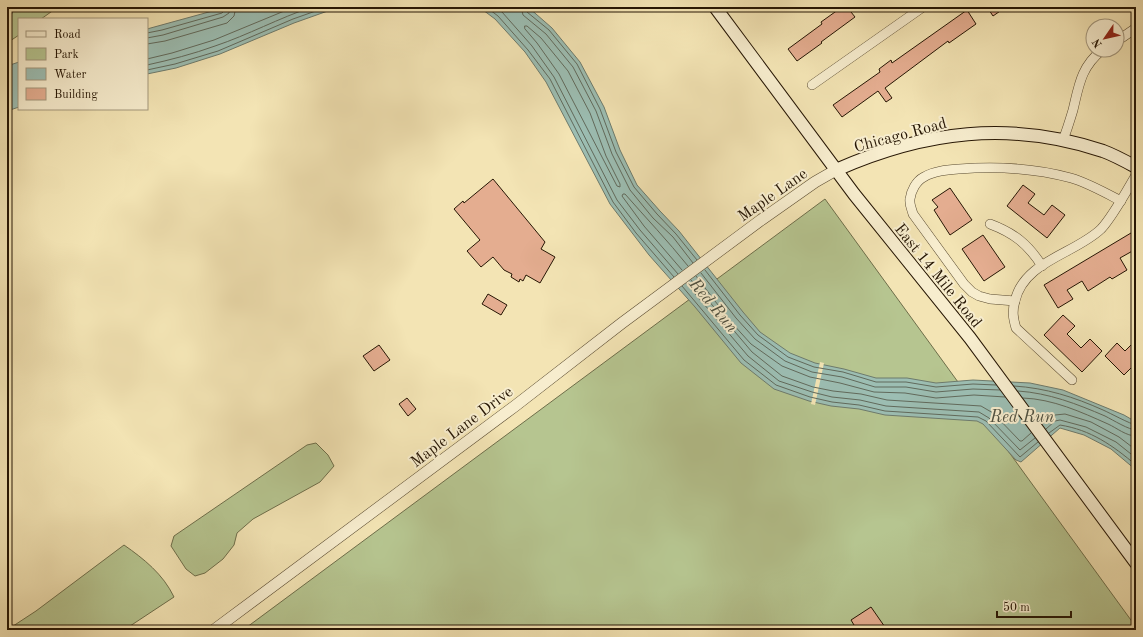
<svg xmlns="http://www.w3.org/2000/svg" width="1143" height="637" font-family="'Old Standard TT',serif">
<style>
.green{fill:#b6c590;stroke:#6e6e4a}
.water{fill:#9cbeb3;stroke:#6d7b6d}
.pier{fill:#f3e4b4}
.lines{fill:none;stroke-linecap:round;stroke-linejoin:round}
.shore{stroke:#616a5c;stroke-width:1}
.stream{stroke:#6d7b6d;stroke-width:3}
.building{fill:#e4ad90;stroke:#261604}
.minor-casing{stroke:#594a30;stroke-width:10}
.tertiary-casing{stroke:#594a30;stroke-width:12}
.secondary-casing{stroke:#261604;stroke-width:14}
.minor{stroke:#f7edce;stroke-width:9}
.tertiary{stroke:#f7edce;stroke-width:11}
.secondary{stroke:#f7edce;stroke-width:12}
.labels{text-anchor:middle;stroke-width:4;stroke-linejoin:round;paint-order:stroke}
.street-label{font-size:16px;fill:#261604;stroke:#f7edce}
.water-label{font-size:17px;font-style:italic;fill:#4f5141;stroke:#f7edce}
</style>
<rect width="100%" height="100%" fill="#f3e4b4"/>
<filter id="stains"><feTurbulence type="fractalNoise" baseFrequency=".005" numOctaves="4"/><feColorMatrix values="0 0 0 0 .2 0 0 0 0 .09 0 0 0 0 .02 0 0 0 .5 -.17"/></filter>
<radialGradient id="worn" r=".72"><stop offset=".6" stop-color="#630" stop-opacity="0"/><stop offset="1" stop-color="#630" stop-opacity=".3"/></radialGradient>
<g class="green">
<polygon points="7,7 58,7 41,19 19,19 19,35 7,43"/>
<polygon points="825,199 1136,627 1136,630 243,630"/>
<polygon points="316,443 328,455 334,466 320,482 253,519 237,533 234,545 223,559 205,573 195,576 186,569 171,546 174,536 307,445"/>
<path d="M124,545C144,559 163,574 174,597L124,630H7L36,611Z"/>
</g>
<g class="water">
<polygon points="227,7 339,7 294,23 220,54 176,68 147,74 147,29"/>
<polygon points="479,7 528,7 552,28 580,62 604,107 620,150 637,185 660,211 679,231 743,312 760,332 790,353 815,363 844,369 876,378 907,378 936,383 973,380 1030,383 1063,390 1124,415 1136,422 1136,470 1111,449 1084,435 1060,428 1021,462 1016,460 983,424 977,421 885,415 859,409 831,406 809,401 774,389 741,363 695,307 649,255 610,204 546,82 525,52 495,19"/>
<polygon points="19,62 19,107 7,111 7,66"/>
</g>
<polygon class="pier" points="820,362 824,363 815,405 811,404"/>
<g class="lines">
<g class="shore">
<polyline points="486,7 498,16 528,50 550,79 613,202 636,233 674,277"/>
<polyline points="494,7 502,12 532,46 554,77 617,200 640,230 678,274"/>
<polyline points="521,7 523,15 546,34 573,67 596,111 612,154 630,190 653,218 673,237 693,263"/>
<polyline points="526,7 527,12 549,30 577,64 600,109 616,152 634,187 657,214 676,234 697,260"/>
<polygon points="525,26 527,26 541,38 568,71 590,113 606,156 620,184 620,187 617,186 559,74 537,43 525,29"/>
<polyline points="147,33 162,30 222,13 224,11 225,7"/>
<polyline points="147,38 163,35 223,17 229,13 230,7"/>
<polyline points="147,44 165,41 227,23 234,16 236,7"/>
<polyline points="147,59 172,53 214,40 294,7"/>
<path d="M147,65C170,60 193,54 215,46C248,35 279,18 312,7"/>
<polyline points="147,70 175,64 218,51 293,19 327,7"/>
<path d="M682,270L644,226L622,196L623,194H625C646,218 668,241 688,266"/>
<polyline points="705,270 740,315 758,335 788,357 814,367 843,372 876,382 906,382 936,387 973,384 996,385"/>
<polyline points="701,273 736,318 755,339 785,361 812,372 842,377 875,387 906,387 936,392 973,389 1000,390"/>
<polyline points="696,276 731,322 751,344 782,366 810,377 840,383 874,392 905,393 936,398 974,395 1005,397"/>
<polyline points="691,280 752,352 782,376 813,387 833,391 861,394 887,400 981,406 993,413 1020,441 1022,441 1031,433"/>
<polyline points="686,283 748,356 779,381 812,392 832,397 860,400 886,406 979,412 989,418 1020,450 1035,438"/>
<polyline points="682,286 744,360 776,385 810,397 832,402 859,405 885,411 978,417 986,421 1020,457 1038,442"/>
<path d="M1014,386C1046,388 1074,397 1103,410C1110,413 1130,424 1136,425"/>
<path d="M1018,391C1049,393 1077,404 1105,416C1113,420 1129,430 1136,430"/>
<path d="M1023,398C1053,399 1081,412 1108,424C1117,428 1126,436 1136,436"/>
<polyline points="1042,424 1055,415 1065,414 1091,422 1119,437 1136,450"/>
<polyline points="1046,429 1055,421 1060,420 1086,427 1116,442 1136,458"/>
<path d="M1049,433L1060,425C1091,430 1112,445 1136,465"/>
</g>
<polyline class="stream" points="7,21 14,7"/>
</g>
<g class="building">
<polygon points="842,7 847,7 855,17 821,42 822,43 797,61 788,49 822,24 821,22"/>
<polygon points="987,7 1006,7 993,16"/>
<polygon points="967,10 976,24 949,43 948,41 885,88 892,98 886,102 878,91 842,117 833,105 880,72 879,69 891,60 892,63"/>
<polygon points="493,179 545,242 541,249 555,257 540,283 526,275 523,281 520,279 519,282 511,277 512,274 504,270 493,257 481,267 467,251 480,240 454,209 463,201 464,203"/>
<polygon points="1023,185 1035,194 1028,203 1044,215 1052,205 1065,215 1047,238 1007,206"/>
<polygon points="950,188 972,220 950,235 934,210 938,207 932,200"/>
<polygon points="1136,230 1136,249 1120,258 1127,270 1112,279 1110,277 1088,291 1082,281 1067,290 1073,299 1058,308 1044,285"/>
<polygon points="983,235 1005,267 984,281 962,249"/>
<polygon points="488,294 507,305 501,315 482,304"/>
<polygon points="1063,315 1075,326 1067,334 1081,348 1090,339 1102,351 1082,372 1044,335"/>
<polygon points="1136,340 1136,363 1124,375 1105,356 1117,343 1125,351"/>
<polygon points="379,345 390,360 374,371 363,356"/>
<polygon points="407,398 416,409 408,416 399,404"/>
<polygon points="871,607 887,630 857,630 851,620"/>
</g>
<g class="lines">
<g class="minor-casing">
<g id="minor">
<polyline points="1117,41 1136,28"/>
<polyline points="812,85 923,7"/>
<path d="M1063,140C1067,130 1070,120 1073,110C1079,85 1081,67 1102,50"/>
<path d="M990,224C1014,233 1028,244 1042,266"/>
<path d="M1015,301L990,299L979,296L972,292L964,284L913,214C912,210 909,204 910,199C911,191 916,181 924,177C934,171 947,170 959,169C997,166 1034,168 1071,178C1088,183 1104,192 1121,201"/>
<path d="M1072,380L1016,328C1013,318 1012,311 1015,301C1024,261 1075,254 1101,229C1113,216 1127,190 1136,175"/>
</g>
</g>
<g class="tertiary-casing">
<polyline id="tertiary" points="214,630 515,406 622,323 761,220 815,182 836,170"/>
</g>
<g class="secondary-casing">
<g id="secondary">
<polyline points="715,7 854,194 970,338 1136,563"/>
<path d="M836,170C924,131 1010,120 1103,151C1114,155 1125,161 1136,167"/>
</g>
</g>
<use href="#minor" class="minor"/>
<use href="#tertiary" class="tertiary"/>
<use href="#secondary" class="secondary"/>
</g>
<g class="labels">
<g class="street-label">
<text transform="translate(900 134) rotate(-15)" y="6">Chicago Road</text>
<text transform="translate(772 194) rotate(-35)" y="6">Maple Lane</text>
<text transform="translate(939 275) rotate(51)" y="6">East 14 Mile Road</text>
<text transform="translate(461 426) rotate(-37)" y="6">Maple Lane Drive</text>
</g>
<g class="water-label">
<text transform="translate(714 305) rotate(50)" y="6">Red Run</text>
<text x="1022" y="422">Red Run</text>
</g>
</g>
<rect width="1143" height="637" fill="none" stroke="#f3e4b4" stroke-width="24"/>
<rect x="8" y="8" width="1127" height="621" fill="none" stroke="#261604" stroke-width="2"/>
<rect x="12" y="12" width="1119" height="613" fill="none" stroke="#261604"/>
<rect x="18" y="18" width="130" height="92" fill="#f7edce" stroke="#a3977d"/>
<rect x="26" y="31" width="20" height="6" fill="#f7edce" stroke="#a3977d"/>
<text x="54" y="38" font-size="12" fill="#261604">Road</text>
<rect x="26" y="48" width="20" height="12" fill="#b6c590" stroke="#a3977d"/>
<text x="54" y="58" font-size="12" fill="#261604">Park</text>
<rect x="26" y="68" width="20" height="12" fill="#9cbeb3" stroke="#a3977d"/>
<text x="54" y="78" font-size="12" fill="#261604">Water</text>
<rect x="26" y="88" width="20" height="12" fill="#e4ad90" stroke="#a3977d"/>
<text x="54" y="98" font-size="12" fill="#261604">Building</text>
<g transform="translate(1105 38) rotate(236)"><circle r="19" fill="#f7edce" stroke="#a3977d"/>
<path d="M0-3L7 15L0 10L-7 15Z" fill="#8f2418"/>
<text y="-6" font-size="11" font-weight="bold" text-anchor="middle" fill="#261604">N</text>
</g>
<path d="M997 611v6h74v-6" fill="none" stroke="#261604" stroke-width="2"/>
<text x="1003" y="611" font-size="12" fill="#261604" stroke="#f7edce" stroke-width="3" paint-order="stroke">50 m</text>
<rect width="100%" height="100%" filter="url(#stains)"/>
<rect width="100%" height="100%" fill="url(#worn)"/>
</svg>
